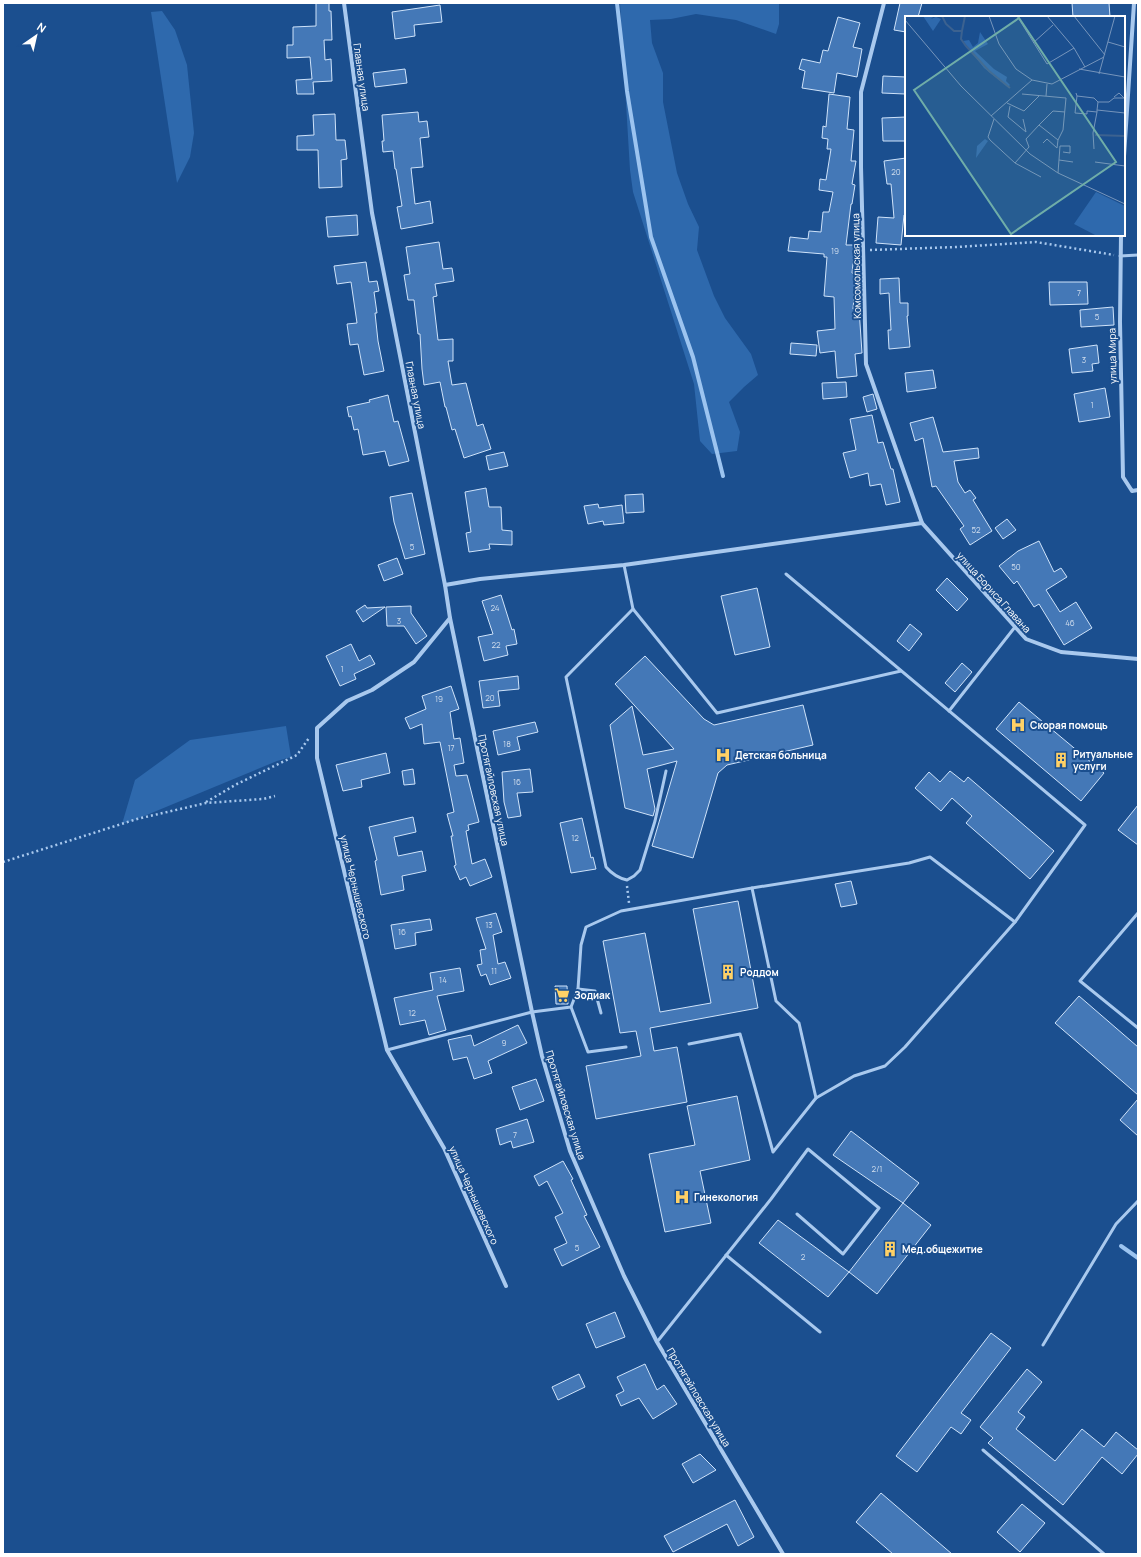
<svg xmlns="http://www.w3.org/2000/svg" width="1141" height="1557" font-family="Manrope,sans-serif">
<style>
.green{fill:#2e69ad}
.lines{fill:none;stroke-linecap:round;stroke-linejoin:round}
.stream{stroke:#9cc4f0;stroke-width:4}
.building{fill:#4478b7;stroke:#cfe3fa}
.path{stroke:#a9c9ee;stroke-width:2.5;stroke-dasharray:2 3;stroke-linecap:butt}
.service{stroke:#a9c9ee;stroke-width:3}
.minor{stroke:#a9c9ee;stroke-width:4}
.labels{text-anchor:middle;stroke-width:4;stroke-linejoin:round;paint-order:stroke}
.number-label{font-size:8px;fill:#d0dded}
.street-label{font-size:10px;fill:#fff;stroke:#1b4f8f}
.poi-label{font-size:10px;font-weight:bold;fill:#fff;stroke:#1b4f8f;text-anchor:start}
.inset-river{fill:none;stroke:#3c6290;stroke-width:2}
.inset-road{fill:none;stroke:#7695bc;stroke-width:1}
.view{fill:#6fada8;fill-opacity:0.15;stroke:#6fada8;stroke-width:2}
.inset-edge{fill:none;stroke:#fff;stroke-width:2}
</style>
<rect width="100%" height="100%" fill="#1b4f8f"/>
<g class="green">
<polygon points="620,3 779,3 779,24 776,34 736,20 696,14 671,19 650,20 652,43 663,73 663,102 677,173 688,204 699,227 697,250 714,296 725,318 751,354 758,375 744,387 729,402 740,432 737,451 712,454 700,441 694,384 633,192 630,170"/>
<polygon points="162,11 175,30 187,65 194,133 190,157 177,183 151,12"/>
<polygon points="286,726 291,757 277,761 137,819 122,824 135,780 190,740"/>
</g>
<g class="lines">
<g class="stream">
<polyline points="617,3 627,91 651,237 693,357 723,476"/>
<polyline points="1121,1246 1138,1258"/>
</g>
</g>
<g class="building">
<polygon points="316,3 329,3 329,11 331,11 332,40 324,40 325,60 331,59 332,81 313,82 314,94 297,94 296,80 312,79 310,57 287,58 287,45 293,45 293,27 316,26"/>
<polygon points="900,3 922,3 918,17 906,17 906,32 894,30"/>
<polygon points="1072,3 1109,3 1110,17 1073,17"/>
<polygon points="440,5 442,22 414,25 415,36 395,39 392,12"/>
<polygon points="838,17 860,23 853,47 862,49 857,77 837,73 834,93 802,88 805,71 799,69 802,59 820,63 823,50 828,51"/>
<polygon points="405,69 407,83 375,87 373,73"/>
<polygon points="883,76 906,77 905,94 882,93"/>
<polygon points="829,94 850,97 847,129 854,130 851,161 856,161 852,184 855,185 852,204 851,204 846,245 855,245 852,273 856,274 853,309 859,309 862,353 855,354 857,376 837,378 835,351 820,353 817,331 835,329 834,297 824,296 827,257 824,257 824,254 788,251 790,237 808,239 809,231 821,232 823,212 829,212 833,192 819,190 820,179 826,180 831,149 827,149 828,139 822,138 823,126 826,127"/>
<polygon points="418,112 419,122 427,121 429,137 420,138 423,167 411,168 415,204 430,201 433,223 401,229 397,207 402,206 396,169 395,169 393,151 383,152 382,141 384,141 382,115"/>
<polygon points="335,114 336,140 345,140 347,159 341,160 342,187 319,188 318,150 297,150 297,136 314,135 313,115"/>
<polygon points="906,117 906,141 883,141 882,118"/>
<polygon points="906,158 906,215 904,215 901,245 876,243 878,217 894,218 891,184 887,184 884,161"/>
<polygon points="357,215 358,235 328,237 326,217"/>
<polygon points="439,242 443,269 452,268 454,281 435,284 437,296 433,297 438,340 453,339 453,361 448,361 452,385 466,383 477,426 483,424 491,449 464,458 455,429 452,430 446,407 445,407 440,382 424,385 422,369 420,334 418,334 414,300 408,300 404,275 410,274 406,247"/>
<polygon points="366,262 369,282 377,281 379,291 374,292 377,313 375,313 378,341 384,371 364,375 358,344 350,345 347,324 357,323 351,282 337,284 334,266"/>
<polygon points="899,278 900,303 908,303 908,316 907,316 910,347 889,349 888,330 891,330 889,293 880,294 880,279"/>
<polygon points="1049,282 1087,282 1088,304 1050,305"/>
<polygon points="1113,307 1114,325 1081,327 1080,310"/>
<polygon points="791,343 817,345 816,356 790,354"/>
<polygon points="1097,345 1099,363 1092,364 1093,371 1072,373 1069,349"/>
<polygon points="933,370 936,388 907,392 905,373"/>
<polygon points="846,382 847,397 823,399 822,383"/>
<polygon points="1105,388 1110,417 1079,422 1074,394"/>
<polygon points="873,394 877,409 867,412 863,397"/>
<polygon points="388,395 394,422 398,421 409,461 389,466 385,451 363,455 358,429 354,430 351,416 349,417 347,407 370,402 369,400"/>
<polygon points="872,415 878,443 883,442 891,469 893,469 900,502 886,505 881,484 870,486 868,473 850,478 843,453 856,450 850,419"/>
<polygon points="933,417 943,452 978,448 979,458 954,461 958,482 965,493 970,490 976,498 973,500 992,531 970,545 960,529 964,526 936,486 932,487 923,438 915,441 910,423"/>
<polygon points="504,452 508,466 489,470 486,456"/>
<polygon points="486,488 489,507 501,507 502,530 512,531 512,545 489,544 490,549 469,552 466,533 471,532 465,492"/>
<polygon points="412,493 425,554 405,559 394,522 390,497"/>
<polygon points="643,494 644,512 626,513 625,495"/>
<polygon points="598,504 599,508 622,505 624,523 604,525 603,521 588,524 584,506"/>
<polygon points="1007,519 1016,530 1003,539 995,528"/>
<polygon points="1039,541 1054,572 1061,568 1067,577 1046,590 1060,612 1076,602 1092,628 1064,645 1039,604 1034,607 1017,581 1014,584 999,566 1018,551"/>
<polygon points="397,558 403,574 384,581 378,565"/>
<polygon points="947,578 968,599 957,611 936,590"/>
<polygon points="757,588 770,647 735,655 721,596"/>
<polygon points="501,595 512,630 514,629 517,644 506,646 508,655 484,661 478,637 493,634 482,601"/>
<polygon points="365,605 367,608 385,607 363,622 356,611"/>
<polygon points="411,606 411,613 427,636 416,644 404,626 387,626 386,607"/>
<polygon points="910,624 922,634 909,651 897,641"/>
<polygon points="351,644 359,661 370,655 375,664 354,674 356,679 340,686 326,656"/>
<polygon points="645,656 704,719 714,725 803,705 813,745 727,765 718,773 693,858 652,846 677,761 647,769 655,809 653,816 625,808 610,725 632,706 643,755 674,749 615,684"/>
<polygon points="962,663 972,672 955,692 945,683"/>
<polygon points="518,676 519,689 498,691 500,706 483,708 479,681"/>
<polygon points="451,686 459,709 450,712 454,739 460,738 464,763 454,765 456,776 467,775 479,822 468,825 469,830 466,831 472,864 485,859 492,877 470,886 466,877 460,880 454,866 456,865 451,836 453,836 447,814 454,812 440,742 424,744 422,724 410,729 405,718 426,709 422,696"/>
<polygon points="1019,702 1104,773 1081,801 996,729"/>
<polygon points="535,722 538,732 517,737 520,750 498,755 493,731"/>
<polygon points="386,753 390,773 361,780 362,787 343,791 336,765"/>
<polygon points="413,769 415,784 404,785 402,771"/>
<polygon points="530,769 533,792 517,793 521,816 508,818 504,802 502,772"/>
<polygon points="950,771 964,782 968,777 1054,851 1030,879 966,823 972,816 952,798 941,811 915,788 929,772 940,782"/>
<polygon points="1138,805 1138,845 1118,830"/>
<polygon points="413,817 416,832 394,837 398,856 422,851 426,871 402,876 404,890 381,895 375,861 377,860 369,827"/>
<polygon points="582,818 591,858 593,857 596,869 571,873 560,823"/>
<polygon points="851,881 857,904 841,907 835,884"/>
<polygon points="738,901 758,1008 650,1028 654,1051 677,1047 687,1102 596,1119 586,1066 641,1056 636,1031 620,1033 603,941 645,933 660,1012 711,1003 693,909"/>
<polygon points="496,913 502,932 493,935 498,964 505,962 511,978 490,985 486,974 481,976 477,965 482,964 480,950 486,949 476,918"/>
<polygon points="430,919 432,930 415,933 416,945 395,949 391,925"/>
<polygon points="460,968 464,991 437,996 446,1030 429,1035 425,1020 400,1025 394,998 433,990 430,973"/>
<polygon points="555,986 567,986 568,1004 556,1004"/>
<polygon points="1079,996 1138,1047 1138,1095 1055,1023"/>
<polygon points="518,1025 527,1043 488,1061 492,1073 474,1079 467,1057 453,1060 448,1040 471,1035 474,1046"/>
<polygon points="536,1079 544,1101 520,1110 512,1087"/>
<polygon points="737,1096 750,1160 700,1171 711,1223 665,1232 649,1154 695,1145 687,1106"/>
<polygon points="1138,1099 1138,1136 1120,1120"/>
<polygon points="527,1119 534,1142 513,1148 511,1141 500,1145 496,1129"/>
<polygon points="851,1131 919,1183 903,1203 833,1155"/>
<polygon points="563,1161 573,1179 571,1180 587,1215 584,1216 600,1247 562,1266 554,1249 567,1243 555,1217 563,1213 547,1181 539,1186 534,1176"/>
<polygon points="903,1203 931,1225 877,1294 849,1272"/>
<polygon points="778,1220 849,1272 828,1297 759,1243"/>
<polygon points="615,1312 625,1337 596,1348 586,1324"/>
<polygon points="991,1333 1011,1348 961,1413 971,1420 961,1434 951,1427 917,1472 896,1456"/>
<polygon points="645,1364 657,1390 664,1385 677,1404 653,1419 639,1398 621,1406 616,1395 624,1391 617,1377"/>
<polygon points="1027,1369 1042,1382 1018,1412 1025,1417 1016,1429 1055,1461 1082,1429 1104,1447 1116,1432 1138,1450 1138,1454 1122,1474 1102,1457 1063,1505 988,1443 993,1438 980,1427"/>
<polygon points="579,1374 585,1387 558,1400 552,1387"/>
<polygon points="700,1454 716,1470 693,1483 682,1464"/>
<polygon points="881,1493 952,1554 893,1554 856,1522"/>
<polygon points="735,1500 754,1537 738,1546 727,1524 673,1552 664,1536"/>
<polygon points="1022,1504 1045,1523 1020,1552 997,1532"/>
</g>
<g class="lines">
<g class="path">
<polyline points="870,250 956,247 1036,242 1114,255"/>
<polyline points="206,802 237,784 297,755 309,738"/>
<polyline points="3,862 137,819 206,803 263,799 275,796"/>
<polyline points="627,886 629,903"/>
</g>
<g class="service">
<polyline points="1120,256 1138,255"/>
<polyline points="624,565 633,609 717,713 901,671"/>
<polyline points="786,574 1085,825 1015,922 905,1047 885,1066 854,1076 816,1098"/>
<path d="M633,609L566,677L606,867C612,874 618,878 627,880L634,876L640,870L655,821L666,771"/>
<polyline points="949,711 1015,627"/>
<polyline points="752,888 909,863 930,857 1015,922"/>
<polyline points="1138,913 1080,981 1138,1028"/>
<polyline points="578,989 595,991 601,1013"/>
<polyline points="571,1007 588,1052 626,1047"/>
<polyline points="387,1050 532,1012 571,1007 578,989 581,945 586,927 621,911 752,888 776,1001 799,1023 816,1098 773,1152 740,1034 689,1044"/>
<polyline points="726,1255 820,1332"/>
<polyline points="657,1342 771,1199 808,1149 879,1208 843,1254 797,1214"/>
<polyline points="1043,1345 1116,1224 1138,1201"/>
<polyline points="983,1450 1104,1554"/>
</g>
<g class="minor">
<polyline points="344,3 372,213 445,585 450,618 532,1012 542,1056 570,1151 624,1276 657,1342 783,1554"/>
<polyline points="884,3 861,92 861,167 866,364 922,523 1026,639 1061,652 1138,659"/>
<polyline points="1124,156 1134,3"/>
<polyline points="1121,235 1120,322 1123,477 1132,491 1138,490"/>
<polyline points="445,585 480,579 624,565 922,523"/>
<polyline points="450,618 414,662 372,690 347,701 317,728 317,758 387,1050 444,1148 506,1286"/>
</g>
</g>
<defs>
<g id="hospital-bare" transform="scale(1.2)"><path d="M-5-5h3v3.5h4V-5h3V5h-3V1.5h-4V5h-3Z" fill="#ffd166" stroke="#1b4f8f" stroke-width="2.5" paint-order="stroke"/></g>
<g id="building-bare" transform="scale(1.2)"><path d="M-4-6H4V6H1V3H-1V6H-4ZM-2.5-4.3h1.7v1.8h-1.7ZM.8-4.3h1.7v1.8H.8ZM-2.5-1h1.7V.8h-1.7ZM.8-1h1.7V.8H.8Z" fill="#ffd166" stroke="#1b4f8f" stroke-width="2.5" paint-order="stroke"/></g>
<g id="supermarket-bare" transform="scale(1.2)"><path d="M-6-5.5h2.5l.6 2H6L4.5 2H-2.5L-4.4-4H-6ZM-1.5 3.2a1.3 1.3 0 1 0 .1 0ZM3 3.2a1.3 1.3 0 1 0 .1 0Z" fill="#ffd166" stroke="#1b4f8f" stroke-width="2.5" paint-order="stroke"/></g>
</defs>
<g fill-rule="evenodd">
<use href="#hospital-bare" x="1018" y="725"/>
<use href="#hospital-bare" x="723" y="755"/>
<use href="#building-bare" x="1061" y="760"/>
<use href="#building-bare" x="728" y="972"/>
<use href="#supermarket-bare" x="562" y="995"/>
<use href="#hospital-bare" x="682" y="1197"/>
<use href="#building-bare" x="890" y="1249"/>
</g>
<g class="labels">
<g class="number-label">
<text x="896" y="175">20</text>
<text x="835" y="254">19</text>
<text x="1079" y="296">7</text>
<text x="1097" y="320">5</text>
<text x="1084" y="363">3</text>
<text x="1092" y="408">1</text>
<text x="976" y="533">52</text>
<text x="412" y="550">5</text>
<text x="1016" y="570">50</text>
<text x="495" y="611">24</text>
<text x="399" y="624">3</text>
<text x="1070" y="626">46</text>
<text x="496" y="648">22</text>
<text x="342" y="672">1</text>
<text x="490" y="701">20</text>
<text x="439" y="702">19</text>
<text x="507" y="747">18</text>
<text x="451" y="751">17</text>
<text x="517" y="785">16</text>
<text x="575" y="841">12</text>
<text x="489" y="928">13</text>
<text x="402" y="935">16</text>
<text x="494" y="974">11</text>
<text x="443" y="983">14</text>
<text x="412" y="1016">12</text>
<text x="504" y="1046">9</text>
<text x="515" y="1138">7</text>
<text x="877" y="1172">2/1</text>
<text x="577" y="1251">5</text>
<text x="803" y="1260">2</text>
</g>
<g class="street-label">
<text transform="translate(362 77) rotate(82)" y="4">Главная улица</text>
<text transform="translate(856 266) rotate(-91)" y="4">Комсомольская улица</text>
<text transform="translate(1112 356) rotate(-91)" y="4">улица Мира</text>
<text transform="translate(416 395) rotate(79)" y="4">Главная улица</text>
<text transform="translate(994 592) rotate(48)" y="4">улица Бориса Главана</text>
<text transform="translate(494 790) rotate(78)" y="4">Протягайловская улица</text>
<text transform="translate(356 887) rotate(77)" y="4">улица Чернышевского</text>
<text transform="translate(566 1105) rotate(73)" y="4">Протягайловская улица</text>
<text transform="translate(474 1195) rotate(66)" y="4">улица Чернышевского</text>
<text transform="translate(699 1397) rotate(59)" y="4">Протягайловская улица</text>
</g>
<g class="poi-label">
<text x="1030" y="729">Скорая помощь</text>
<text x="1073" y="758">Ритуальные<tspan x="1073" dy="12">услуги</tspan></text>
<text x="735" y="759">Детская больница</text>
<text x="740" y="976">Роддом</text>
<text x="574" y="999">Зодиак</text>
<text x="694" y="1201">Гинекология</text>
<text x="902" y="1253">Мед.общежитие</text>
</g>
</g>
<g transform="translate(905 16)">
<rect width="220" height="220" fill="#1b4f8f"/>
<path d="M18,0H29L26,3L31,1L36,3L28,15ZM75,16L83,28L70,35L89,53L102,61L101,65L105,69L103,71L79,52L58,25L64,24L68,31L73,27ZM80,123L83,125L71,142L72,130ZM191,176L220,190L219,220H192L169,208Z" fill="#2e69ad"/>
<path class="inset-river" d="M37,0L41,8L49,15H57L60,0M57,15L56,23L61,30L84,55L105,72M190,119L220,120"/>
<path class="inset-road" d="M84,0L94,28L111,53L127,64L147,68L199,41M112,0L142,48L169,32M142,0L169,32L180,51M169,0L200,39M0,4L56,70L125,138L153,157L220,188M203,26L220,31M128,27L148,9M174,53L220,61M194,58L210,0M171,77L172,80L189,82L193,86M117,78L161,82L158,114L153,124M141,80L142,68M172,80L170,97L182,98V95L192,96V94M209,81L214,77L219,82M220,82H209L204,86H193L192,94L220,97M102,87L119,95L134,80M105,90L103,101L121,116L118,103M86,100L127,64M89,103L83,121L85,124L110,147L136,161M134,109L148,95L160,96M189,133L188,117L192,96M154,144L168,146M190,146L220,150M110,147L124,131L121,123L134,109L153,124L152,132L142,123L138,127M153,157L155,130H165V137L158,136"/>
<path class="view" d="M114,2L211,146L106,218L9,74Z"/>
<rect width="220" height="220" class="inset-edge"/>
</g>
<rect width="1141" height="1557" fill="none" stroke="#ffffff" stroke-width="8"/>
<g transform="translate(36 36) rotate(34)" stroke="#1b4f8f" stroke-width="3" paint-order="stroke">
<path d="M0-3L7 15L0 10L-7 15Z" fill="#ffffff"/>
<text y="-6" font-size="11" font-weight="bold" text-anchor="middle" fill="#ffffff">N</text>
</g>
</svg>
